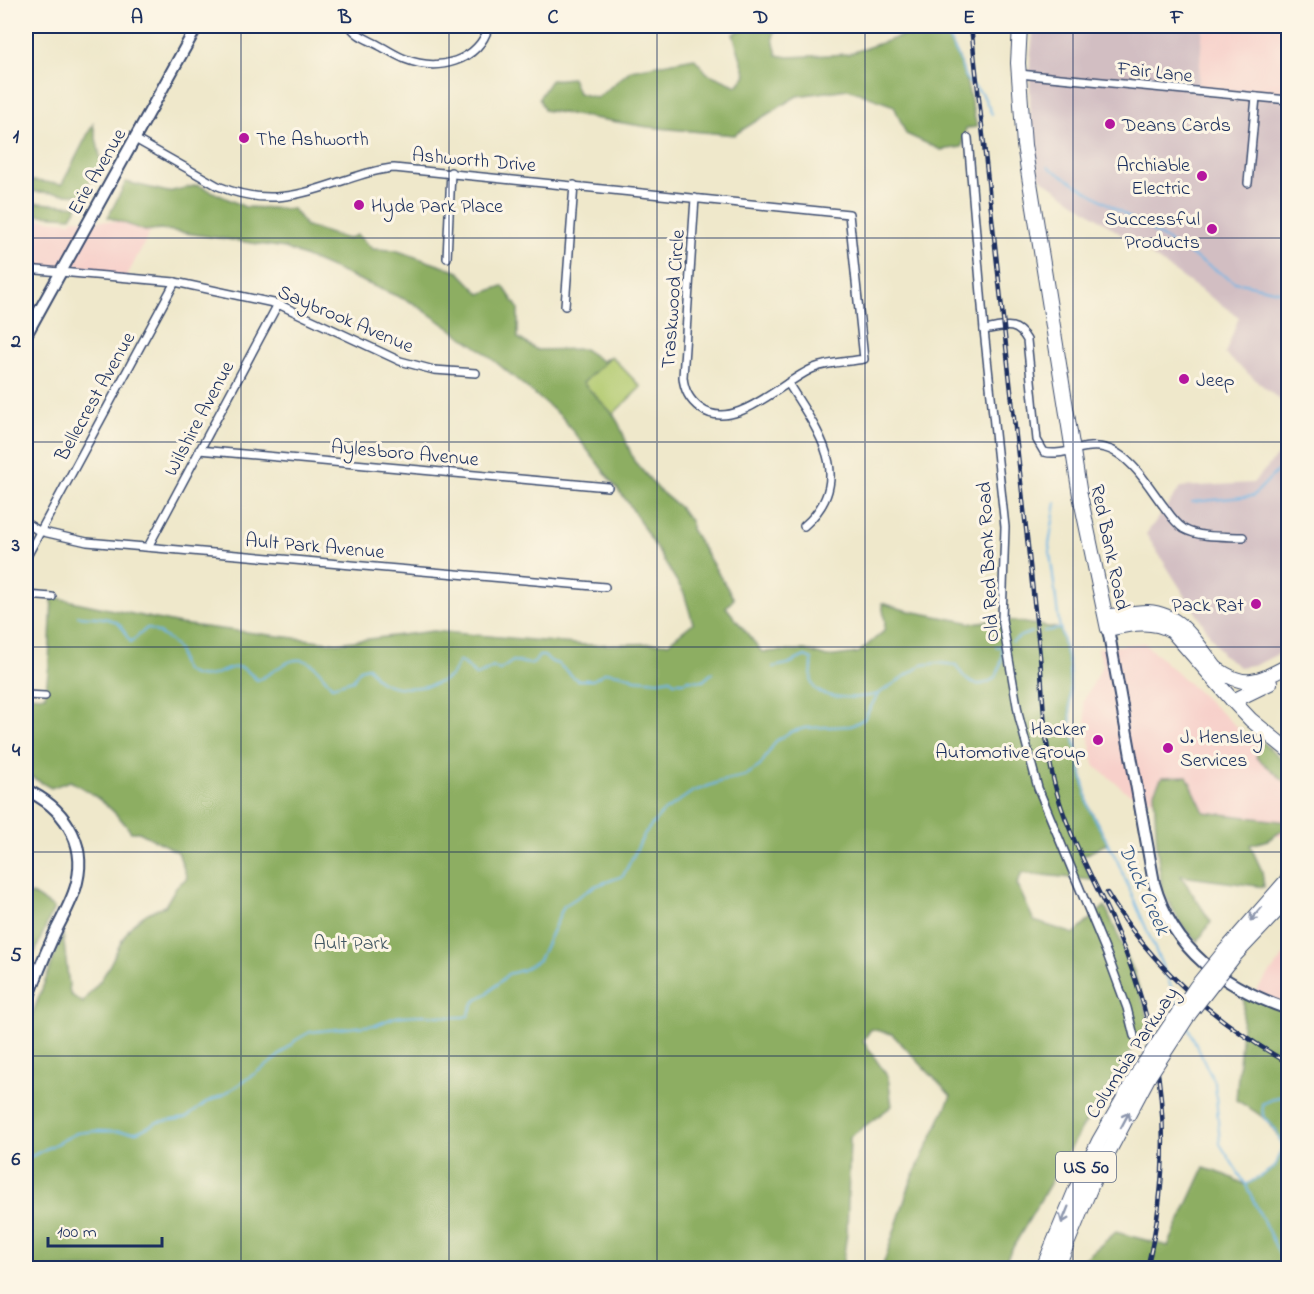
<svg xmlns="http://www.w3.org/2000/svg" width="1314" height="1294" font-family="'Indie Flower',sans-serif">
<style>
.built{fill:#f7d0ca}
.industrial{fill:#d2bec2}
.green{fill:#b2ca6f;stroke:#667c66;stroke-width:1.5}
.forest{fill:#8dae62;stroke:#546e60;stroke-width:1.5}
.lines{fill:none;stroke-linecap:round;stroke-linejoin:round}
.stream{stroke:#6fb6e6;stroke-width:2}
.street-casing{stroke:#3b4b6e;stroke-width:10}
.secondary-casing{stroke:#3b4b6e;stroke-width:14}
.highway-casing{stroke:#3b4b6e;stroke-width:16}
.street{stroke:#fff;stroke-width:7}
.secondary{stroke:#fff;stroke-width:10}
.highway{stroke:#fff;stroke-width:14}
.rail-casing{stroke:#1b2f5e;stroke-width:4.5}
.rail{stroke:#fcf5e5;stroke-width:2;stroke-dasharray:7;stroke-linecap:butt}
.highway-bridge-casing{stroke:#3b4b6e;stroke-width:16;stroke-linecap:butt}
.highway-bridge{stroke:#fff;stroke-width:14}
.oneway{stroke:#8d97ae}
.grid{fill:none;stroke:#1b2f5e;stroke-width:1.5;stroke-opacity:0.55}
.poi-dot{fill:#b5179e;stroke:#fcf5e5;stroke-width:2}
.labels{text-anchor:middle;stroke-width:6;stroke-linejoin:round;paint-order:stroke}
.shield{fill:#fcf5e5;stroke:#5e6a86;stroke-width:1.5}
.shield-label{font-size:18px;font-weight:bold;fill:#1b2f5e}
.street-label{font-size:20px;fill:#1b2f5e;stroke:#fcf5e5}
.poi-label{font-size:20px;fill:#1b2f5e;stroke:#fcf5e5;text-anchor:start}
.park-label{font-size:20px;fill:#415662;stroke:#fcf5e5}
.water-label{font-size:21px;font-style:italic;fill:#345887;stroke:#fcf5e5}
.neatline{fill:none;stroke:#1b2f5e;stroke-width:2}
.grid-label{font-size:20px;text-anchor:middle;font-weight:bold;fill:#1b2f5e}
</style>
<rect width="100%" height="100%" fill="#fcf5e5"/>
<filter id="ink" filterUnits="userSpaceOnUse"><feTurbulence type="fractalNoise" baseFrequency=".0167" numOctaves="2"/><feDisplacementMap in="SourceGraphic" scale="12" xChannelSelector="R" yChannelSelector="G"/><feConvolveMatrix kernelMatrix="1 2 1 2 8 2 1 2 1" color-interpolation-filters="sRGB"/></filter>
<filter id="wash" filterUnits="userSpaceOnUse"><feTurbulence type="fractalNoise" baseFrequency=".008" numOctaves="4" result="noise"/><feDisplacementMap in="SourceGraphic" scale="24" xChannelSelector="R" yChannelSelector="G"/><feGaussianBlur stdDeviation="1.35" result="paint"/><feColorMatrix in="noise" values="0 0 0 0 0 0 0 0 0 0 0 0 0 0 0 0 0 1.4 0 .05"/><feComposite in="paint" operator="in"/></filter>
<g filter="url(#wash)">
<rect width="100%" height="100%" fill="#efe8cb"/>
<g class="built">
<polygon points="1203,26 1288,26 1288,95 1198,87"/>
<polygon points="35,219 71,222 73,219 154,224 126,278 26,269 28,243"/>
<polygon points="1144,643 1288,773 1288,839 1128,793 1094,765 1083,702 1103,665 1098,648"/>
<polygon points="1288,950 1288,1009 1253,995"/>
</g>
<g class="industrial">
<polygon points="1034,26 1203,26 1198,86 1288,95 1288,407 1225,354 1239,317 1039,177 1030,114 1030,61"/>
<polygon points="1288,444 1288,649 1258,664 1239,667 1222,654 1146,534 1181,487 1253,483"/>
</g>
<polygon class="green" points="611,356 641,387 613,414 583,383"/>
<g class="forest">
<path d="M748,26H776L773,38L777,55L789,57L848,54L902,36L901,26H943C946,37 953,45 958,56C967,79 971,103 977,127L966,128L962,147L941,150L906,134L894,106L848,89L797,96L734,135L648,127L544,110L539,98L551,80L572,78L578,93L597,98L631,70L694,58L707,73L737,86L746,75L733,34Z"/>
<polygon points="93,124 102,165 81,195 26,191 26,180 62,184"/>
<path d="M126,182L168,192L198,185L245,207L293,209L306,226L347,239L357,235L373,249L395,250L459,272L480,294L503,286L518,308V338L537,350L584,349L602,361L611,356L583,383L613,414L619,424L634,461L660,491L679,507L691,522V529L734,599L726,607L762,652L805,650L827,657L858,653L884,631L885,622L882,603L905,610L972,623L1002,619L1060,629L1069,666L1071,724L1089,807L1108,843L1081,857L1093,880L1022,873L1017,884L1034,921L1074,934L1105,906L1134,972L1149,1022L1084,1125L1001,1268H882L911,1181L951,1096L892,1034L871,1029L863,1041L888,1077L892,1106L850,1137L847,1233L842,1268H26V1031L63,934L70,994L83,1003C88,993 94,989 100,981C123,949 119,920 165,906L176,887L187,878L178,852L139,832H131C115,809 95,794 70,781L51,788L26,774V695L45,696L49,665L52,597L180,624L337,643L433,631L586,645L668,643L693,623L684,593L629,504L562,417L480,349L413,303L285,248L160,229L145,231L108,217Z"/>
<polygon points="26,202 78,206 71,217 26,214"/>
<polygon points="1262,742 1288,764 1288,784 1256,757"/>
<polygon points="1187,776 1204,812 1288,822 1288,827 1268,840 1250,845 1262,871 1264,887 1181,876 1211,922 1197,942 1181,924 1162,889 1157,848 1154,792 1162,777"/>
<polygon points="32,894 54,908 28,968 26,970 26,898"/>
<path d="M1245,991L1288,1009V1268H1078L1081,1262L1116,1232L1168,1246L1204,1168L1226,1175L1246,1185L1275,1167L1283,1147C1272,1120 1260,1114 1236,1100Z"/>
</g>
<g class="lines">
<g class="stream">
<polyline points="943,26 945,33 957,54 966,79 983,95 992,114"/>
<polyline points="1048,167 1235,282 1288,293"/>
<polyline points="1056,502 1049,545 1059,623 1069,666 1071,724 1089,808 1117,860 1178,1003"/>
<polyline points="1192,502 1253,496 1288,460"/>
<path d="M78,616C89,617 112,616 120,625C125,631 125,636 131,642L147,628C157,631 176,642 179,653C182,662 180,668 189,673C211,685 227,663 242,668C247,670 253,676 257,680C275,674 292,649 313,665C318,668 326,680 332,686L353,680L360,669L368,667C372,671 376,679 380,681C398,692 438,689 452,674C455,670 457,665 459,661L468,667L476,676L494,667L500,670L513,661L530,664L534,663L539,656H544L552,662L558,664L577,680H593L606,672L625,675L635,679L659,681L670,679L674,682H685L689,680L703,681L712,673"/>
<polyline points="1044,631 1059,629"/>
<polyline points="1012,642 1021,636 1032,632"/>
<path d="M773,667L788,664L805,656L812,659C813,667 810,676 812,683C817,702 864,698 878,694"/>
<polyline points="1187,1025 1215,1084 1220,1144 1246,1185 1286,1268"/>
<path d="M26,1159L77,1133L95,1131L137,1132L158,1122L186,1118L207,1102L223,1095L272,1062L296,1040L310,1032L376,1025C382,1023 387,1020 393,1018C396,1016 417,1015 421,1015C436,1014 453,1020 468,1016L473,1004L479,998L488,993L508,974L523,970L539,960L564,906L595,886L623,876L645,833L662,813L692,792L722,781L745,776L760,766L776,741L790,732L805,728L851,726L864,719L878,694L922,665L938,663L956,665C960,672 965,680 972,683C983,687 995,681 999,670C1002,663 1002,654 1002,646L996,647"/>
<polyline points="1246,1185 1275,1167 1283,1147 1276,1130 1263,1116 1262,1104 1278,1097 1288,1097"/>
</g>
</g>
</g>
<g filter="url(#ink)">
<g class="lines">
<g class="street-casing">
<g id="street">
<path d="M350,26C356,36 370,40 380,46C388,50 397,56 405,59C438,72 478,62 489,26"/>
<polyline points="1019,74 1288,100"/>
<polyline points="968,138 984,330 1005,527 1002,619 1019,717 1038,788 1107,954 1127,1008 1134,1036"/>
<path d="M135,139L218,186C266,206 298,196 345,180C361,175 377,169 394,168L849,214L864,359C847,362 829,362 814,368C782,381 734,434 700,408C689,400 684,389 683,377L695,198"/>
<polyline points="1248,183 1256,97"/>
<polyline points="447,258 451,172"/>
<polyline points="26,269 175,282 278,304 400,361 434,370 476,373"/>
<polyline points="565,306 574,185"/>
<path d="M984,330C1003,327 1016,320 1027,340L1037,440L1044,452C1067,458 1090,437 1117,453C1137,465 1151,490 1165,508C1170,515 1176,524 1184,529C1200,538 1225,536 1243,537"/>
<path d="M788,383C816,429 858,479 804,526"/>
<polyline points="199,450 608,487"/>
<polyline points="26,523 39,531 87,542 605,587"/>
<polyline points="148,547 278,304"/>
<polyline points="26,558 175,282"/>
<polyline points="26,595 52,597"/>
<polyline points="26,695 45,696"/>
</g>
</g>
<g class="secondary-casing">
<g id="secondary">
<polyline points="26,335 197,26"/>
<path d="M1108,629L1154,883C1173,951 1224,987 1288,1009"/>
<path d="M26,790C62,806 87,841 77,882C73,901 61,919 53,937C43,959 34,982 26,1005"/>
</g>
</g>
<g class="highway-casing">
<g id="highway">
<path d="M1020,26L1018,63L1024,145L1080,495L1108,629C1131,624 1151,619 1172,631L1233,701L1251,720L1288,750"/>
<path d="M1106,617C1119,615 1134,612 1148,612C1185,614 1201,652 1223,677"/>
<path d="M1217,669C1247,690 1258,681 1288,666"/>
<polyline points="1233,701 1270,683"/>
<polyline points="1225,951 1288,879"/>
<polyline points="1235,955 1288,899"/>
<polyline points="1043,1268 1076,1189 1099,1141 1140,1070"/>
<polyline points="1057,1268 1094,1179 1149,1076"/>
</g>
</g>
<use href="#street" class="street"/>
<use href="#secondary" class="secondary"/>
<use href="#highway" class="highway"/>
<g class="rail-casing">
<g id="rail">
<path d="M971,26L1040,656C1043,698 1044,740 1054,782C1067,835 1096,882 1117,932C1165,1043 1176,1151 1147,1268"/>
<path d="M1107,893C1153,968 1213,1020 1288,1063"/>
</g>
</g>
<use href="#rail" class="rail"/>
<g class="highway-bridge-casing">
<g id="highway-bridge">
<polyline points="1140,1070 1196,987 1225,951"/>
<polyline points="1149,1076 1190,1013 1235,955"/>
</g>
</g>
<use href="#highway-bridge" class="highway-bridge"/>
</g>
<defs><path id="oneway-shaft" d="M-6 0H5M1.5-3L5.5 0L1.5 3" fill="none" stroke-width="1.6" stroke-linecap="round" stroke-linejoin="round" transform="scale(1.5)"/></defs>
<g class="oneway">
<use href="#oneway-shaft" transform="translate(1256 914) rotate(131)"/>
<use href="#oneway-shaft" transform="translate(1125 1120) rotate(-62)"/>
<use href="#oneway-shaft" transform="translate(1065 1215) rotate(112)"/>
</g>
</g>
<path class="grid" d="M241,26V1268M449,26V1268M657,26V1268M865,26V1268M1073,26V1268M26,238H1288M26,442H1288M26,647H1288M26,852H1288M26,1056H1288"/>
<g class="poi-dot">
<circle cx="1110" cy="124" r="6"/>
<circle cx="244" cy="138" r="6"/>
<circle cx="1202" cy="176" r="6"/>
<circle cx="359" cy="205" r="6"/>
<circle cx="1212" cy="229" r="6"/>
<circle cx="1184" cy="379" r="6"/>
<circle cx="1256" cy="604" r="6"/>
<circle cx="1098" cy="740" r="6"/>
<circle cx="1168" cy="748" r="6"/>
</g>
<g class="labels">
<rect class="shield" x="1056" y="1152" width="60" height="30" rx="4.5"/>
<g class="shield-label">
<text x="1086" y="1173">US 50</text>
</g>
<g class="street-label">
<text transform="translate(1155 71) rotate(6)" y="7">Fair Lane</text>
<text transform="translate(474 159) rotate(5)" y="7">Ashworth Drive</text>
<text transform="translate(96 171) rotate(-60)" y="7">Erie Avenue</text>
<text transform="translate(672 299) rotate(-86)" y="7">Traskwood Circle</text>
<text transform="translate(346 318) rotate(23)" y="7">Saybrook Avenue</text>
<text transform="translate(94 396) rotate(-61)" y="7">Bellecrest Avenue</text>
<text transform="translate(198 418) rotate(-62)" y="7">Wilshire Avenue</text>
<text transform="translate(405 452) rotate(5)" y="7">Aylesboro Avenue</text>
<text transform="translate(315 545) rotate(5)" y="7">Ault Park Avenue</text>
<text transform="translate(1111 547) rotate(78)" y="7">Red Bank Road</text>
<text transform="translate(987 562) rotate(-93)" y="7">Old Red Bank Road</text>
<text transform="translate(1131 1052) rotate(-57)" y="7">Columbia Parkway</text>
</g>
<g class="poi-label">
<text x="1122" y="131">Deans Cards</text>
<text x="256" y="145">The Ashworth</text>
<text x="1190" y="171" text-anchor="end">Archiable<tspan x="1190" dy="23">Electric</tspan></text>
<text x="371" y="212">Hyde Park Place</text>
<text x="1200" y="225" text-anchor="end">Successful<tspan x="1200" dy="23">Products</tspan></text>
<text x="1196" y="386">Jeep</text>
<text x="1244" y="611" text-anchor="end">Pack Rat</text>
<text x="1086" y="735" text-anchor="end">Hacker<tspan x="1086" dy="23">Automotive Group</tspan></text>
<text x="1180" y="743">J. Hensley<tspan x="1180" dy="23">Services</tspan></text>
</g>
<g class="park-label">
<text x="351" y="949">Ault Park</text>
</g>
<g class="water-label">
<text transform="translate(1145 889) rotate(66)" y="7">Duck Creek</text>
</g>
</g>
<rect width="1314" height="1294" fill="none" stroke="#fcf5e5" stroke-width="66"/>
<path d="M48 1237v9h114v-9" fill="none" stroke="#1b2f5e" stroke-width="3"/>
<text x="57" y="1237" font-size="18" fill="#1b2f5e" stroke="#fcf5e5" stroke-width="4.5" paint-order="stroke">100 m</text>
<rect x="33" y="33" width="1248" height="1228" class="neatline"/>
<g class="grid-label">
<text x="137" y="23">A</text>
<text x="345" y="23">B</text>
<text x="553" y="23">C</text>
<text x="761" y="23">D</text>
<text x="969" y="23">E</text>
<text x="1177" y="23">F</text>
<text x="16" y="142">1</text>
<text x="16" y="347">2</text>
<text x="16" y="551">3</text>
<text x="16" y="756">4</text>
<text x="16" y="961">5</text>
<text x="16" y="1165">6</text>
</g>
</svg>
